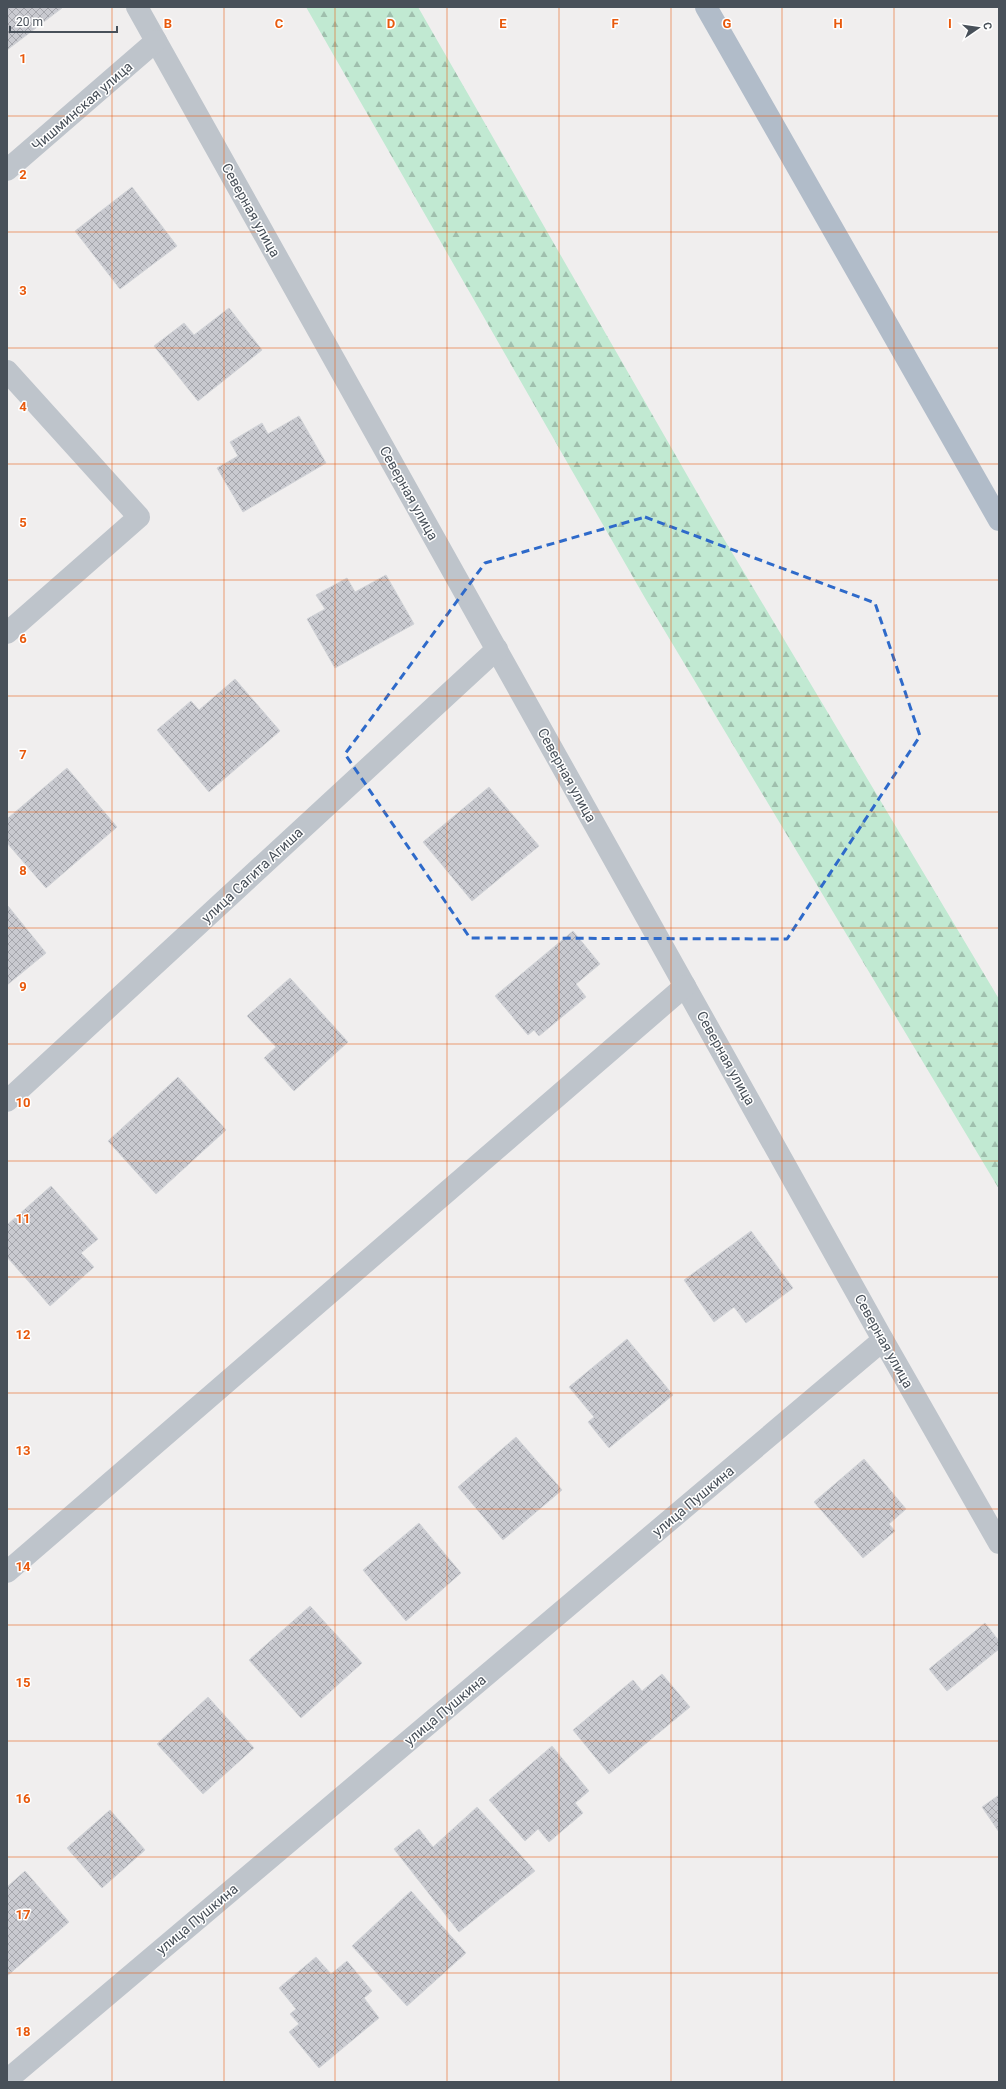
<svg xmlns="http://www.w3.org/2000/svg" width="1006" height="2089" font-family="Roboto,sans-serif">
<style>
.forest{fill:url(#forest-firs)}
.building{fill:url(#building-cross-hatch);stroke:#d2d4d8}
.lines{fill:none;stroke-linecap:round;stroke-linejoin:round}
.minor{stroke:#bec4cb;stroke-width:22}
.major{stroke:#b1bcc9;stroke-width:22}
.marked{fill:none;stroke:#2e6aca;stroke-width:3;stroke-dasharray:8 5;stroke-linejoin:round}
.grid{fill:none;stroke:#e8590c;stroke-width:1;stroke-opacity:0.55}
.labels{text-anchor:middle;stroke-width:3;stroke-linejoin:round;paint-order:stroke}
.street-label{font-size:14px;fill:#485059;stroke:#fff}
.grid-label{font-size:13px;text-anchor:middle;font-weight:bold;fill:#e8590c;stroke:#fff;stroke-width:3;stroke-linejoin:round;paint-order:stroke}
</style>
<defs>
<pattern id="forest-firs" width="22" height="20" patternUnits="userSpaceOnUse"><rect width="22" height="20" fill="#c1e9d2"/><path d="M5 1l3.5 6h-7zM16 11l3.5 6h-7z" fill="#9fbfad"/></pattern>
<pattern id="building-cross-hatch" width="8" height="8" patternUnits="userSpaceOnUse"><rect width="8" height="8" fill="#c9cad0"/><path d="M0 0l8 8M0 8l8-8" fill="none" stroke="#a5a6ac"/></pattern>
</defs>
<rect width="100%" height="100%" fill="#f0eeee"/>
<polygon class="forest" points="306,7 418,7 718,529 999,999 999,1189 645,598"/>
<g class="building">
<polygon points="7,7 61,7 62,8 7,50"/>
<polygon points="132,187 177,246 120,289 75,231"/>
<polygon points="229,308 262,350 198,401 154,346 184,323 194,335"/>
<polygon points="299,416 326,463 243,512 217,468 238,456 230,442 262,423 268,434"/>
<polygon points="386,575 414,624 335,668 307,619 325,609 316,595 347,578 355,592"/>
<polygon points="235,679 280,731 209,792 157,730 191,701 199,710"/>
<polygon points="67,768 117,827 46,888 7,843 7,819"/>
<polygon points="489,787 539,846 472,901 423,842"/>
<polygon points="8,906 46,953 7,985 7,907"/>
<polygon points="573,931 600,964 576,984 586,997 539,1036 534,1030 528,1035 495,996"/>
<polygon points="290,978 348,1042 294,1091 264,1058 276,1047 247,1016"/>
<polygon points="178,1077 226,1130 156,1194 108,1141"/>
<polygon points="51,1186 98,1239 81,1253 94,1267 50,1306 7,1257 7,1225"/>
<polygon points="751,1231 793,1288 746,1323 734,1307 714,1322 684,1280"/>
<polygon points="627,1339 673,1395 609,1448 588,1422 594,1417 569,1387"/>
<polygon points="516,1437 562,1490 503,1540 458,1487"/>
<polygon points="864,1459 906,1509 889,1524 895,1531 863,1558 814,1502"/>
<polygon points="419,1523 461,1573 406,1621 363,1570"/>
<polygon points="310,1606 362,1663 301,1718 249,1660"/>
<polygon points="985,1623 999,1641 999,1649 947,1691 929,1669"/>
<polygon points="662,1674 690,1707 609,1774 573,1730 633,1680 642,1691"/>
<polygon points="208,1697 254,1748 203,1794 157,1744"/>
<polygon points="552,1746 589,1791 575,1803 583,1813 549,1842 538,1829 525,1841 489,1800"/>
<polygon points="999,1795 999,1832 982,1807"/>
<polygon points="477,1807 535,1871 459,1932 394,1849 419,1829 433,1847"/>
<polygon points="110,1810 145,1850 102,1888 67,1848"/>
<polygon points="25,1871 69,1922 7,1976 7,1887"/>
<polygon points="411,1891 466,1953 407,2006 352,1946"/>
<polygon points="316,1957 331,1974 347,1961 372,1991 364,1998 379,2018 319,2068 289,2032 299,2024 290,2014 296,2009 279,1988"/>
</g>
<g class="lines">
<g class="minor">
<polyline points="137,7 883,1340 999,1543"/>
<polyline points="7,170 156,41"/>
<polyline points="7,371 139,517 7,633"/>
<polyline points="7,1101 497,649"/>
<polyline points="7,1572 685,986"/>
<polyline points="7,2080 883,1340"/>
</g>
<polyline class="major" points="706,7 999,520"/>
</g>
<path class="marked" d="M645,517L875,603L920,736L787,939L470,938L345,754L485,563Z"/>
<path class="grid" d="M112,7V2082M224,7V2082M335,7V2082M447,7V2082M559,7V2082M671,7V2082M782,7V2082M894,7V2082M7,116H999M7,232H999M7,348H999M7,464H999M7,580H999M7,696H999M7,812H999M7,928H999M7,1044H999M7,1161H999M7,1277H999M7,1393H999M7,1509H999M7,1625H999M7,1741H999M7,1857H999M7,1973H999"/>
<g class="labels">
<g class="street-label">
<text transform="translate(82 106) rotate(-41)" y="5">Чишминская улица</text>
<text transform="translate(251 210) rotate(61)" y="5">Северная улица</text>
<text transform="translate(409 493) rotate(61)" y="5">Северная улица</text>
<text transform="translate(567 775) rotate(61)" y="5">Северная улица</text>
<text transform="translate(252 875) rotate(-43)" y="5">улица Сагита Агиша</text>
<text transform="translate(726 1058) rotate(61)" y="5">Северная улица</text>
<text transform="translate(884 1341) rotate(61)" y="5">Северная улица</text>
<text transform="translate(693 1501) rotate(-40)" y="5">улица Пушкина</text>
<text transform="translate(445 1710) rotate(-40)" y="5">улица Пушкина</text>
<text transform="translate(197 1919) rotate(-40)" y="5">улица Пушкина</text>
</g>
</g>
<g class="grid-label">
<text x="168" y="28">B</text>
<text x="279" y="28">C</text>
<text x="391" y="28">D</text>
<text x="503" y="28">E</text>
<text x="615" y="28">F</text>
<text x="727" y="28">G</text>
<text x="838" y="28">H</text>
<text x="950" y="28">I</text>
<text x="23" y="63">1</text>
<text x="23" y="179">2</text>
<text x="23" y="295">3</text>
<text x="23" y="411">4</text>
<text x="23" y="527">5</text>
<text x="23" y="643">6</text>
<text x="23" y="759">7</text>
<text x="23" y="875">8</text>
<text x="23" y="991">9</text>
<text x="23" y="1107">10</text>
<text x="23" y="1223">11</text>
<text x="23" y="1339">12</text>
<text x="23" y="1455">13</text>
<text x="23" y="1571">14</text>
<text x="23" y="1687">15</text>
<text x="23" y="1803">16</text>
<text x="23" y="1919">17</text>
<text x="23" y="2036">18</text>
</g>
<rect width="1006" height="2089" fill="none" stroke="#485059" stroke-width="16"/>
<g transform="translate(978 28) rotate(77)" stroke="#ffffff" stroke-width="3" paint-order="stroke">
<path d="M0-3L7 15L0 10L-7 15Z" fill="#485059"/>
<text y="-6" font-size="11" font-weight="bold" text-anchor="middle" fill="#485059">С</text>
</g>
<path d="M10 26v6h107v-6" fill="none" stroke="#485059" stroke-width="2"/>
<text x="16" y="26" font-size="12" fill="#485059" stroke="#ffffff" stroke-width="3" paint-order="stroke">20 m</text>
</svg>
